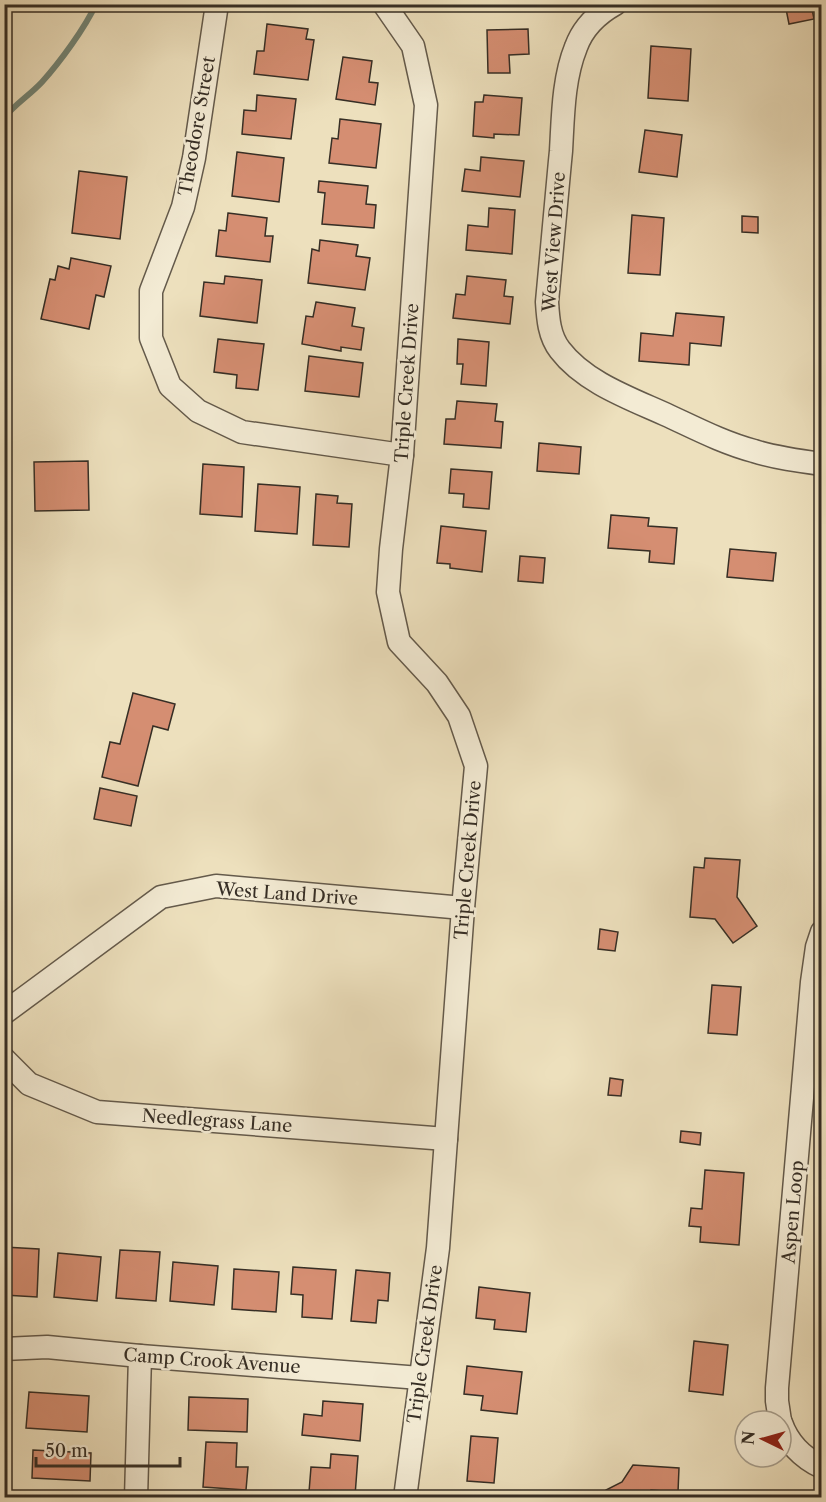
<svg xmlns="http://www.w3.org/2000/svg" width="826" height="1502" font-family="'Libre Caslon Text',serif">
<style>
.lines{fill:none;stroke-linecap:round;stroke-linejoin:round}
.stream{stroke:#728475;stroke-width:6}
.building{fill:#d58e72;stroke:#362e25;stroke-width:1.5}
.street-casing{stroke:#645a4b;stroke-width:25}
.street{stroke:#f3ebd4;stroke-width:22}
.labels{text-anchor:middle;stroke-width:5;stroke-linejoin:round;paint-order:stroke}
.street-label{font-size:18px;fill:#362e25;stroke:#f3ebd4}
</style>
<rect width="100%" height="100%" fill="#ede0bd"/>
<filter id="stains"><feTurbulence type="fractalNoise" baseFrequency=".00333" numOctaves="4"/><feColorMatrix values="0 0 0 0 .2 0 0 0 0 .09 0 0 0 0 .02 0 0 0 .5 -.17"/></filter>
<radialGradient id="worn" r=".72"><stop offset=".6" stop-color="#630" stop-opacity="0"/><stop offset="1" stop-color="#630" stop-opacity=".3"/></radialGradient>
<g class="lines">
<path class="stream" d="M4,118C15,104 30,95 42,82C60,62 85,28 96,4"/>
</g>
<g class="building">
<polygon points="785,4 811,4 814,19 789,24"/>
<polygon points="267,24 308,29 306,39 314,40 308,80 254,74 257,51 264,51"/>
<polygon points="528,29 529,54 509,55 510,73 488,73 487,30"/>
<polygon points="651,46 691,49 688,101 648,98"/>
<polygon points="343,57 372,61 369,82 378,83 375,105 336,99"/>
<polygon points="257,95 296,99 291,139 242,134 244,110 256,111"/>
<polygon points="484,95 522,98 519,135 494,134 494,138 473,136 475,102 483,102"/>
<polygon points="340,119 381,124 376,168 329,163 332,138 338,139"/>
<polygon points="645,130 682,135 677,177 639,172"/>
<polygon points="237,152 284,158 279,202 232,196"/>
<polygon points="481,157 524,161 520,197 462,191 465,169 480,171"/>
<polygon points="79,171 127,177 120,239 72,233"/>
<polygon points="319,181 368,186 366,204 376,205 374,228 322,224 325,193 318,192"/>
<polygon points="489,208 515,210 512,254 466,250 468,225 488,227"/>
<polygon points="228,213 267,218 265,236 273,236 270,262 216,256 219,230 226,231"/>
<polygon points="632,215 664,218 660,275 628,273"/>
<polygon points="742,216 758,217 758,233 742,232"/>
<polygon points="320,240 358,245 356,256 370,258 365,290 308,283 312,249 319,251"/>
<polygon points="71,258 111,266 104,297 96,295 89,329 41,319 50,279 55,280 58,266 69,269"/>
<polygon points="225,276 262,280 257,323 200,316 204,282 224,284"/>
<polygon points="467,276 506,280 504,296 513,297 510,324 453,318 456,294 465,295"/>
<polygon points="316,302 355,308 352,326 364,328 361,350 341,347 341,351 302,344 306,316 313,317"/>
<polygon points="676,313 724,317 721,346 690,343 689,365 639,361 641,333 673,336"/>
<polygon points="218,339 264,344 258,390 236,388 237,375 214,372"/>
<polygon points="458,339 489,342 486,386 461,384 463,364 457,364"/>
<polygon points="309,356 363,363 359,397 305,391"/>
<polygon points="457,401 497,404 495,421 503,422 501,448 444,444 446,419 455,419"/>
<polygon points="539,443 581,447 579,474 537,471"/>
<polygon points="88,461 89,510 35,511 34,462"/>
<polygon points="203,464 244,467 242,517 200,514"/>
<polygon points="451,469 492,472 489,509 463,507 464,494 449,493"/>
<polygon points="258,484 300,487 297,534 255,531"/>
<polygon points="316,494 338,496 337,503 352,504 349,547 313,545"/>
<polygon points="611,515 649,518 648,526 677,528 674,564 649,562 650,551 608,548"/>
<polygon points="441,526 486,531 482,572 450,568 450,564 437,563"/>
<polygon points="730,549 776,553 773,581 727,577"/>
<polygon points="520,556 545,558 543,583 518,581"/>
<polygon points="133,693 175,704 168,730 153,726 138,786 102,777 110,742 120,744"/>
<polygon points="100,788 137,796 131,826 94,819"/>
<polygon points="705,858 740,860 737,897 757,926 733,943 715,919 690,917 694,867 704,868"/>
<polygon points="600,929 618,932 615,951 598,949"/>
<polygon points="712,985 741,987 737,1035 708,1033"/>
<polygon points="610,1078 623,1080 621,1096 608,1095"/>
<polygon points="681,1131 701,1133 700,1145 680,1142"/>
<polygon points="705,1170 744,1173 739,1245 700,1242 701,1227 689,1226 691,1208 702,1209"/>
<polygon points="4,1247 39,1249 37,1297 4,1295"/>
<polygon points="120,1250 160,1252 156,1301 116,1298"/>
<polygon points="58,1253 101,1257 97,1301 54,1297"/>
<polygon points="173,1262 218,1266 214,1305 170,1301"/>
<polygon points="293,1267 336,1270 332,1319 302,1317 303,1295 291,1294"/>
<polygon points="234,1269 279,1272 276,1312 232,1309"/>
<polygon points="356,1270 390,1273 388,1301 378,1300 376,1323 351,1321"/>
<polygon points="479,1287 530,1293 526,1332 494,1329 495,1320 476,1318"/>
<polygon points="694,1341 728,1345 723,1395 689,1391"/>
<polygon points="467,1366 522,1372 517,1414 481,1410 483,1396 464,1394"/>
<polygon points="29,1392 89,1396 87,1432 26,1428"/>
<polygon points="189,1397 248,1399 247,1432 188,1430"/>
<polygon points="323,1401 363,1404 360,1441 302,1435 304,1414 322,1416"/>
<polygon points="471,1436 498,1438 494,1483 467,1481"/>
<polygon points="206,1442 237,1443 236,1467 248,1467 246,1490 203,1487"/>
<polygon points="33,1450 91,1453 90,1481 32,1478"/>
<polygon points="331,1454 358,1456 355,1496 309,1492 311,1467 330,1468"/>
<polygon points="633,1465 679,1468 678,1492 651,1490 650,1498 605,1498 606,1490 622,1482"/>
</g>
<g class="lines">
<g class="street-casing">
<g id="street">
<polyline points="217,4 194,158 183,207 151,291 151,338 170,386 198,411 242,432 402,455"/>
<polyline points="384,4 413,46 426,105 402,455 391,549 388,592 399,642 437,683 459,716 476,766 463,908 438,1248 405,1498"/>
<path d="M615,4C597,14 583,28 576,47C563,79 563,117 561,151C556,201 552,251 547,302C548,318 549,336 560,350C585,383 632,399 669,416C697,429 724,443 754,451C776,458 799,461 822,464"/>
<polyline points="4,1013 161,897 216,886 463,908"/>
<polyline points="4,1059 29,1084 97,1112 446,1139"/>
<polyline points="4,1349 47,1347 140,1356 420,1378"/>
<polyline points="780,1421 777,1401 777,1388 812,982 817,947 822,932"/>
<path d="M781,1423C788,1443 803,1458 822,1467"/>
<polyline points="136,1498 140,1356"/>
</g>
</g>
<use href="#street" class="street"/>
</g>
<g class="labels">
<g class="street-label">
<text transform="translate(197 126) rotate(-80)" y="6">Theodore Street</text>
<text transform="translate(554 242) rotate(-86)" y="6">West View Drive</text>
<text transform="translate(407 383) rotate(-86)" y="6">Triple Creek Drive</text>
<text transform="translate(468 860) rotate(-85)" y="6">Triple Creek Drive</text>
<text transform="translate(287 894) rotate(4)" y="6">West Land Drive</text>
<text transform="translate(217 1121) rotate(4)" y="6">Needlegrass Lane</text>
<text transform="translate(793 1212) rotate(-85)" y="6">Aspen Loop</text>
<text transform="translate(425 1344) rotate(-82)" y="6">Triple Creek Drive</text>
<text transform="translate(212 1361) rotate(4)" y="6">Camp Crook Avenue</text>
</g>
</g>
<rect width="826" height="1502" fill="none" stroke="#ede0bd" stroke-width="24"/>
<rect x="6" y="6" width="814" height="1490" fill="none" stroke="#362e25" stroke-width="3"/>
<rect x="12" y="12" width="802" height="1478" fill="none" stroke="#362e25" stroke-width="1.5"/>
<g transform="translate(763 1439) rotate(275)"><circle r="28" fill="#f3ebd4" stroke="#a79f8e" stroke-width="1.5"/>
<path d="M0-4.5L10 22L0 15L-10 22Z" fill="#8f2418"/>
<text y="-9" font-size="16" font-weight="bold" text-anchor="middle" fill="#362e25">N</text>
</g>
<path d="M36 1457v9h144v-9" fill="none" stroke="#362e25" stroke-width="3"/>
<text x="45" y="1457" font-size="18" fill="#362e25" stroke="#f3ebd4" stroke-width="4.5" paint-order="stroke">50 m</text>
<rect width="100%" height="100%" filter="url(#stains)"/>
<rect width="100%" height="100%" fill="url(#worn)"/>
</svg>
